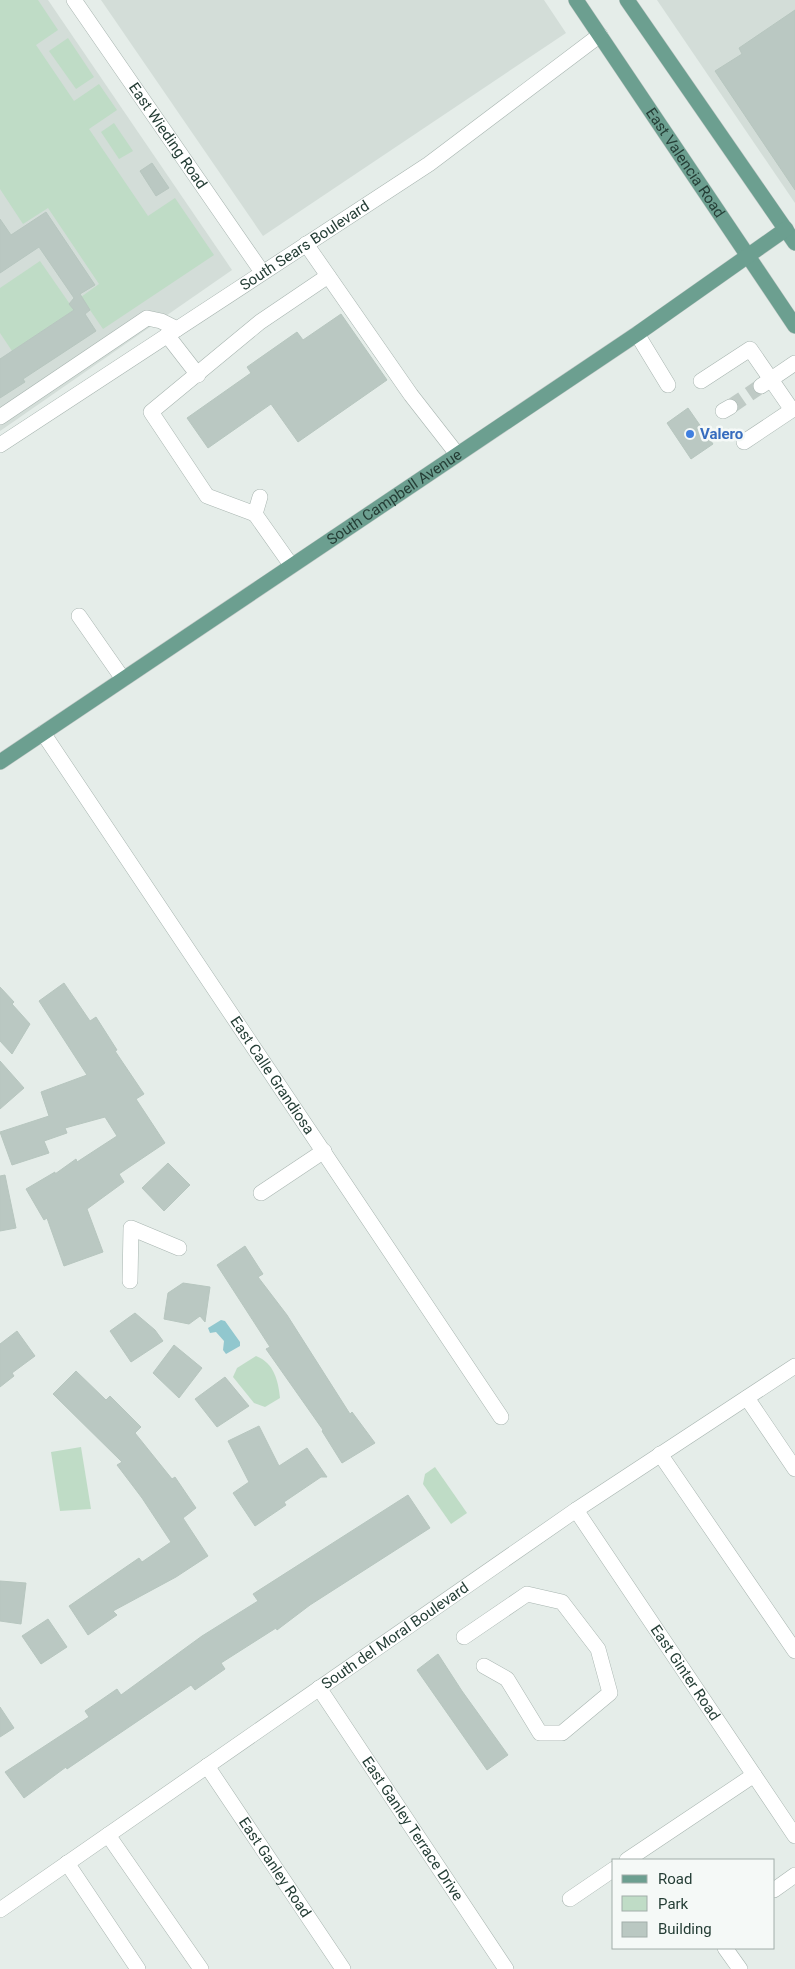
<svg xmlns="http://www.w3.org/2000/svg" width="795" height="1969" font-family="Roboto,sans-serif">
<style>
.built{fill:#d3ddd8}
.green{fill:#bfdcc6}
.water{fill:#91c7ce}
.building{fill:#bac8c2;stroke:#b7c6bf}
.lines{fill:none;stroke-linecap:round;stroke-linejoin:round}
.minor-tunnel{stroke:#bfcac5;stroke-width:15;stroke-dasharray:15 8;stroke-linecap:butt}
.minor-casing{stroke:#a8b5b0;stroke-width:16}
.major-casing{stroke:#c2c9c7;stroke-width:16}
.minor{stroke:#fff;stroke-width:15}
.major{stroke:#6c9f90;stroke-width:15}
.shop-dot{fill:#3f7fe0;stroke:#f5f9f7;stroke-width:2}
.labels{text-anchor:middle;stroke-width:5;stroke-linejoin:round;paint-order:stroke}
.street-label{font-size:15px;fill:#253e36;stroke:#f5f9f7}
.shop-label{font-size:15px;font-weight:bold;fill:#366cbe;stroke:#f5f9f7;text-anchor:start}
</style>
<rect width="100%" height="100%" fill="#e5ede9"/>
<g class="built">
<polygon points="0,0 48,0 232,270 0,431"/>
<polygon points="101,0 544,0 566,33 263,236"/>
<polygon points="657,0 795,0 795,203"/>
</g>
<g class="green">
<polygon points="0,0 38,0 58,30 36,45 74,101 99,84 117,110 89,129 148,216 175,198 214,255 103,329 81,297 99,284 48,208 23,224 0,189"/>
<polygon points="68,38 94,77 76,89 49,51"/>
<polygon points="114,123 133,151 119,159 101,132"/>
<polygon points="40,261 74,310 12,351 0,333 0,288"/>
<path d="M256,1356C274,1363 278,1380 280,1398L265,1407L254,1403L233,1377L237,1368Z"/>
<polygon points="81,1447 91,1509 60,1511 51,1452"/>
<polygon points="435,1467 467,1513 451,1524 423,1484 425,1474"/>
</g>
<polygon class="water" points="221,1320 225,1321 240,1342 240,1346 226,1354 223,1350 224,1341 216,1332 210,1333 208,1328"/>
<g class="building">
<polygon points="795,10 795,190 715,71 742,54 739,48"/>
<polygon points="152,163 169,188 156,196 140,171"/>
<polygon points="46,212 95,285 80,294 90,310 85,314 96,331 23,379 25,382 0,398 0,359 74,310 69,304 74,298 39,247 0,273 0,219 11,235"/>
<polygon points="341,314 387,380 298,442 271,404 208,448 187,418 251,373 247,367 297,332 303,340"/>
<polygon points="688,408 713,444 691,459 667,423"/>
<polygon points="64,983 90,1021 96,1017 117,1050 115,1051 144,1094 136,1099 165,1143 119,1174 124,1182 87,1209 103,1252 64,1266 47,1218 44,1220 26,1189 55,1172 55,1174 76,1159 77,1162 117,1136 105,1117 65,1128 67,1133 44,1141 49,1153 12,1165 0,1132 49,1116 41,1092 87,1075 39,1001"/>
<polygon points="0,987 14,1002 12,1004 30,1024 12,1054 0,1041"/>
<polygon points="0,1061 24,1088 0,1109"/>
<polygon points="168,1163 190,1185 164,1211 142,1188"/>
<polygon points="5,1175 16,1228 0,1231 0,1176"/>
<polygon points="245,1246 263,1274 258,1277 287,1315 350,1414 352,1412 375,1443 342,1463 322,1431 323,1430 266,1349 270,1347 217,1265"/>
<polygon points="183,1283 210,1287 205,1322 200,1316 189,1324 164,1319 168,1293"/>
<polygon points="135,1313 155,1330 163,1341 131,1362 110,1331"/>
<polygon points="17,1331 35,1356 12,1373 14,1376 0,1387 0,1344"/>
<polygon points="174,1345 202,1368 179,1398 153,1373"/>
<polygon points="76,1371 106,1400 110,1396 141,1427 135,1433 172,1479 175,1477 196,1508 183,1518 208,1556 176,1577 113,1611 117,1615 88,1635 69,1606 139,1558 142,1562 171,1542 142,1498 117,1465 122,1462 53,1394"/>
<polygon points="225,1377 249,1406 217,1427 195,1399"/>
<polygon points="259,1426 279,1466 307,1448 327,1477 321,1477 284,1502 286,1505 255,1526 233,1493 249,1482 228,1441"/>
<polygon points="408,1495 430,1528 310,1605 277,1630 276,1628 221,1663 225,1669 195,1690 191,1685 67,1769 66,1767 24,1798 5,1772 89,1717 85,1711 117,1689 121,1695 202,1636 258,1601 253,1594"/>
<polygon points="0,1581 26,1583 21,1624 0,1621"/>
<polygon points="48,1619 67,1647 41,1664 22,1636"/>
<polygon points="438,1654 462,1691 508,1755 487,1770 417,1670"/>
<polygon points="0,1707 14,1728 0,1737"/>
</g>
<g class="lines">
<polyline class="minor-tunnel" points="730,407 761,386"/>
<g class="minor-casing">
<g id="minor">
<path id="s1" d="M74,0L262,272"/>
<polyline points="306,244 411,395 457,454"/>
<polyline points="637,334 668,385"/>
<polyline points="167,335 198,375"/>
<polyline points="701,381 750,349 792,410 744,442"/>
<polyline points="761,386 795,363"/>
<polyline points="723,411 730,407"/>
<polyline points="0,417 147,318 161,321 177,329"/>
<path id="s2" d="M0,445L429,164L600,35"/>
<polyline points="260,497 255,514 291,565"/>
<polyline points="255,514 207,496 151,412 260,322 328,276"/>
<polyline points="79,616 123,679"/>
<path id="s3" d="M43,733L501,1417"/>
<polyline points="261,1193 324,1151"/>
<polyline points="130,1281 131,1228 179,1248"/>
<polyline points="747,1398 795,1469"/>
<polyline points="660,1454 795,1651"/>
<path id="s4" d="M576,1510L795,1836"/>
<polyline points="464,1637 527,1594 562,1602 598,1649 610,1693 562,1733 540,1733 507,1679 484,1666"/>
<path id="s5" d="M319,1688L506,1969"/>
<path id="s6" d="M207,1766L343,1969"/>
<polyline points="108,1835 201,1969"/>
<polyline points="627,1860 754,1775"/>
<polyline points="67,1863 138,1969"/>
<polyline points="774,1890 795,1875"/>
<polyline points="570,1899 614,1869"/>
<path id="s7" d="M0,1910L576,1510L795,1366"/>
<polyline points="725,1948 740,1969"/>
</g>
</g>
<g class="major-casing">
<g id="major">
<path id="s8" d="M576,0L795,326"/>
<polyline points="627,0 795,243"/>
<path id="s9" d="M0,762L637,334L786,229"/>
</g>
</g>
<use href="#minor" class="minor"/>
<use href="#major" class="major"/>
</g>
<circle class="shop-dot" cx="690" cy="434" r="5"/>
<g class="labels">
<g class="street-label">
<text dy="5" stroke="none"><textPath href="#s1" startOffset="165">East Wieding Road</textPath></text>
<text dy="5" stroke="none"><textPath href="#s8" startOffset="196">East Valencia Road</textPath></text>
<text dy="5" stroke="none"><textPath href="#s2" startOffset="364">South Sears Boulevard</textPath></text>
<text dy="5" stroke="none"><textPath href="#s9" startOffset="475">South Campbell Avenue</textPath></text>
<text dy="5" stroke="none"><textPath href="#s3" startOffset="412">East Calle Grandiosa</textPath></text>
<text dy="5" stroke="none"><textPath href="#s7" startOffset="481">South del Moral Boulevard</textPath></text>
<text dy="5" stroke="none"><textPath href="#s4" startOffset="196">East Ginter Road</textPath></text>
<text dy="5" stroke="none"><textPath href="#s5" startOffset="169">East Ganley Terrace Drive</textPath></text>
<text dy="5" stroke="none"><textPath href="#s6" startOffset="122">East Ganley Road</textPath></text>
</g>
<g class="shop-label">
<text x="700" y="439">Valero</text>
</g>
</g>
<rect x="612" y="1859" width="162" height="90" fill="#f5f9f7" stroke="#a2aeaa"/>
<rect x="622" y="1875" width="25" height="8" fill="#6c9f90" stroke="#a2aeaa"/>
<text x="658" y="1884" font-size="15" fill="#253e36">Road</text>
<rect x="622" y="1896" width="25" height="15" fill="#bfdcc6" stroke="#a2aeaa"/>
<text x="658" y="1909" font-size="15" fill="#253e36">Park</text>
<rect x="622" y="1922" width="25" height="15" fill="#bac8c2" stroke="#a2aeaa"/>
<text x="658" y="1934" font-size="15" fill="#253e36">Building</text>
</svg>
